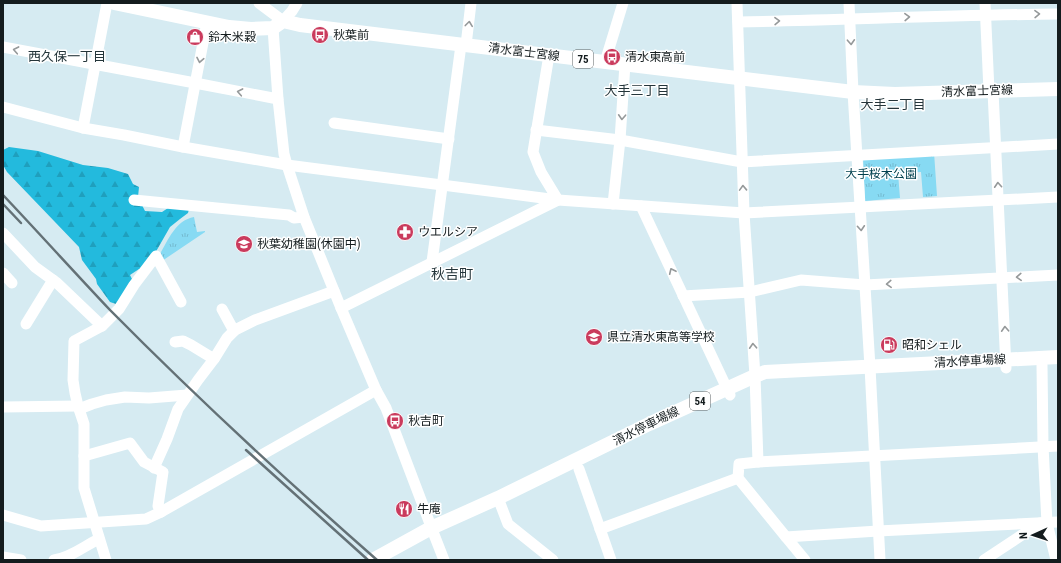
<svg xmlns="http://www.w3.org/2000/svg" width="1061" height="563" font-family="'Roboto Condensed','Noto Sans JP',sans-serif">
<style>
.grass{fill:url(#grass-tufts)}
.forest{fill:url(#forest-firs)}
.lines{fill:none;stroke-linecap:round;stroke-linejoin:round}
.minor{stroke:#fff;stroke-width:11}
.major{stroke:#fff;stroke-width:14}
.rail{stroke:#647176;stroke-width:2.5}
.oneway{stroke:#95999a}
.labels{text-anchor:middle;stroke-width:3;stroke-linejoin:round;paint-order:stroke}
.shield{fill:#fff;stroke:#5a6062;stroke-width:1}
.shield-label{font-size:11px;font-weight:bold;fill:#141c1e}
.poi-label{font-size:12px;fill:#141c1e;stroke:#fff;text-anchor:start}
.street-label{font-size:12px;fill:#141c1e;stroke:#fff}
.park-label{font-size:12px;fill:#00404e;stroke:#fff}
.neighbourhood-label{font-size:13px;fill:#24353a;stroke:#fff}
.quarter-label{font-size:14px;fill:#24353a;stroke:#fff}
</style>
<defs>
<pattern id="grass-tufts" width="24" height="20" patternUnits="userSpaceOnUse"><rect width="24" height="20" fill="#87daf3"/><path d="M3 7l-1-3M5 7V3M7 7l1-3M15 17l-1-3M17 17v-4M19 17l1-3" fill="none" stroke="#74bad0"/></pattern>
<pattern id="forest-firs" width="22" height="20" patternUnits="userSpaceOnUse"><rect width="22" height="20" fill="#23badd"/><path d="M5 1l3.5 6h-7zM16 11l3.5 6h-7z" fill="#1f9fbd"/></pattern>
</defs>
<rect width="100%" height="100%" fill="#d6ebf2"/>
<g class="grass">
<polygon points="934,152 937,196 923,197 921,172 898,173 900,198 865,201 863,157"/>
<path d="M194,217L197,232L205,231V232L162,261L160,254C168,240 176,220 194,217Z"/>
</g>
<polygon class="forest" points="9,147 38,151 83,165 108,168 128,174 133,184 139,187 138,197 145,211 162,212 171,206 189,209 188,213 180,219 170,227 154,255 143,269 139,269 130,275 133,281 116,304 110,302 97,284 96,279 82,260 79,247 7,172 3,165 3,150"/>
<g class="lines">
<g class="minor">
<polyline points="259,3 283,21 292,11 297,3"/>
<polyline points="737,3 744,213 755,376 758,462 1058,446"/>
<polyline points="849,3 853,92 870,367 880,560"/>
<polyline points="985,3 989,91"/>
<path d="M738,22C845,20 951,15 1058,14"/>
<polyline points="273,28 278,99 284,154 287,165 304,217 341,308 376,390 386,408 435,537 444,560"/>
<polyline points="466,45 471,3"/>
<polyline points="3,47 195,83 278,99"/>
<polyline points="605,62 623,3"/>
<polyline points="993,91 1006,368"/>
<polyline points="3,107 83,128 124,135 183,147 287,165 558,200 744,213 1058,197"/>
<polyline points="334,123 449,139"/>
<polyline points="83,128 107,3"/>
<polyline points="536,130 620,140 742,162 1058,144"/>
<polyline points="183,147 207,22"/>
<polyline points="134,200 289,215 294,218 304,217"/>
<polyline points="613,204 620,140 625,64"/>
<polyline points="641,206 730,395"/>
<polyline points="3,233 35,267 57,283 102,326 74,341 73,380 75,393 78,406 84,424 84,488 106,560"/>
<polyline points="432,262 461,45"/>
<polyline points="3,273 12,283"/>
<polyline points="683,296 750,292 801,280 865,285 1058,275"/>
<polyline points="341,308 558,200 541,172 533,152 549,55"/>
<polyline points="222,309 234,331"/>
<polyline points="26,324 53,280"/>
<polyline points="102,326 119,309 134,285 156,256 181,302"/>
<polyline points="175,342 183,341 191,345 214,359"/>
<polyline points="1042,365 1043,446 1047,523 1056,560"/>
<polyline points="3,407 78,406"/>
<polyline points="79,409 92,404 106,400 125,397 149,398 187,395"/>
<polyline points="84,456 130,443 144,462 163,472 158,506 161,512"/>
<polyline points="758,462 739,464 738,478 786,537 878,531 1058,522"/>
<polyline points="154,468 167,439 178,409 198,380 214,359 227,338 235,330 255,320 334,291"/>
<polyline points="579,469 611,560"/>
<polyline points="498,498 508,524 553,560"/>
<polyline points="3,515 41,526 146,519 161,512 376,390"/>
<polyline points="600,529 738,478"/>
<polyline points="786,537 805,560"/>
<polyline points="3,557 21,560"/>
<path d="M54,560C72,557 84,546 99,539"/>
<polyline points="984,560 1040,523"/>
</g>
<g class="major">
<polyline points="114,3 229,27 251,29 273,28 283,21 300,25 853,92 895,94 1058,89"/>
<polyline points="373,560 431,528 498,498 649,424 755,376 765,372 1058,357"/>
</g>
<g class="rail">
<path d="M3,195C39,233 74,272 110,310C196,397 286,480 377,560"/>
<polyline points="3,204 21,223"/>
<polyline points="246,450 368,560"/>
</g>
</g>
<defs><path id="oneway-chevron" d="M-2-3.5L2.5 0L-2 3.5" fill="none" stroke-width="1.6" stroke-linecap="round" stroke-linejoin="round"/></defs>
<g class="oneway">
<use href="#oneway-chevron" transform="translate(1037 14) rotate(-1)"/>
<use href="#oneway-chevron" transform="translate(907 17) rotate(-2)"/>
<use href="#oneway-chevron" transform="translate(777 21) rotate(-1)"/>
<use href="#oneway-chevron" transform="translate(469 24) rotate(-83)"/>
<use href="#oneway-chevron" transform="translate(851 42) rotate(87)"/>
<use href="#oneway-chevron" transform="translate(16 50) rotate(-169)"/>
<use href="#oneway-chevron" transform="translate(200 60) rotate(101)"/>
<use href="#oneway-chevron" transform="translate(240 92) rotate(-169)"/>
<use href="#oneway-chevron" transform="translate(622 117) rotate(93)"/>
<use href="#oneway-chevron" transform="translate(998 185) rotate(-94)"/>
<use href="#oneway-chevron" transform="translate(743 188) rotate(-92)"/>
<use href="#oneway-chevron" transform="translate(861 228) rotate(86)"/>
<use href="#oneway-chevron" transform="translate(672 271) rotate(-115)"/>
<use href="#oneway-chevron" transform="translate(1019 277) rotate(177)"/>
<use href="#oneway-chevron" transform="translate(889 284) rotate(177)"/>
<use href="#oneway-chevron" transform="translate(1005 329) rotate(-93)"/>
<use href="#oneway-chevron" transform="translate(753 346) rotate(-93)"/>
</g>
<defs>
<g id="bus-disc" transform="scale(0.9)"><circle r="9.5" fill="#ca3b5d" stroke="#fff"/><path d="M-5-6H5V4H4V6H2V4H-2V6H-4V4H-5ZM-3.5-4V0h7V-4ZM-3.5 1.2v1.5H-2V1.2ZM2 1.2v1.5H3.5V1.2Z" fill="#fff"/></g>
<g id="shop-disc" transform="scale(0.9)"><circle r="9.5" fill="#ca3b5d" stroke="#fff"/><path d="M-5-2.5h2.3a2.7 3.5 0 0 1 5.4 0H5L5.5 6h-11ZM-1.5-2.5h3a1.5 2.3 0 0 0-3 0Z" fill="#fff"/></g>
<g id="pharmacy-disc" transform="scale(0.9)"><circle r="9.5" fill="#ca3b5d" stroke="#fff"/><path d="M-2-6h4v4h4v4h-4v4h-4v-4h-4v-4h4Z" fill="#fff"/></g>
<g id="school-disc" transform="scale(0.9)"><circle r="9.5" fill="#ca3b5d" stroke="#fff"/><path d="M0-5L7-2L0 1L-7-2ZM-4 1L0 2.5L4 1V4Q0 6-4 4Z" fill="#fff"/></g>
<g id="fuel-disc" transform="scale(0.9)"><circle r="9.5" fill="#ca3b5d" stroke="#fff"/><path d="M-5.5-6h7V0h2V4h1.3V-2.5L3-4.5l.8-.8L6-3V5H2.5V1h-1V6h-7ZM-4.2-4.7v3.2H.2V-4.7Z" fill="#fff"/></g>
<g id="restaurant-disc" transform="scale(0.9)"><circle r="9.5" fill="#ca3b5d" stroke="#fff"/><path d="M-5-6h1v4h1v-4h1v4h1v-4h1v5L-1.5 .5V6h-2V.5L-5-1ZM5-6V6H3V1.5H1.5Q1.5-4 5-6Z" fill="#fff"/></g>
</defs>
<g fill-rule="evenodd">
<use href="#bus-disc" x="320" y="35"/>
<use href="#shop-disc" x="195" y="37"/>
<use href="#bus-disc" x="612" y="57"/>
<use href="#pharmacy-disc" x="405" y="232"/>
<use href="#school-disc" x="244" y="244"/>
<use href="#school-disc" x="594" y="337"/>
<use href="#fuel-disc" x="889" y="345"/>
<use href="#bus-disc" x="395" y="421"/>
<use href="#restaurant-disc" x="404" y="509"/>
</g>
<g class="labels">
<g class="shield">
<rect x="573" y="50" width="20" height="18" rx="3"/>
<rect x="690" y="392" width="20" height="18" rx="3"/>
</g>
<g class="shield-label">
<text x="583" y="63">75</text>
<text x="700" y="405">54</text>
</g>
<g class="poi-label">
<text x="333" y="39">秋葉前</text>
<text x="208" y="41">鈴木米穀</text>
<text x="625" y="61">清水東高前</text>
<text x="418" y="236">ウエルシア</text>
<text x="257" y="248">秋葉幼稚園(休園中)</text>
<text x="607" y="341">県立清水東高等学校</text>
<text x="902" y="349">昭和シェル</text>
<text x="408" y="425">秋吉町</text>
<text x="417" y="513">牛庵</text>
</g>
<g class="street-label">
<text transform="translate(524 52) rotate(7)" y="4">清水富士宮線</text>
<text transform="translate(977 91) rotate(-2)" y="4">清水富士宮線</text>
<text transform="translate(970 361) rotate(-3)" y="4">清水停車場線</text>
<text transform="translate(646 426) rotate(-26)" y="4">清水停車場線</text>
</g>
<g class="park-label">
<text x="881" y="178">大手桜木公園</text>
</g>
<g class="neighbourhood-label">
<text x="67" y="61">西久保一丁目</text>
<text x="637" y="95">大手三丁目</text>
<text x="893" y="109">大手二丁目</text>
</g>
<g class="quarter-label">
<text x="452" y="279">秋吉町</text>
</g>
</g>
<rect width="1061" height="563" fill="none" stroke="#141c1e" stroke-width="8"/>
<g transform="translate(1033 535) rotate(267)" stroke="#ffffff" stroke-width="3" paint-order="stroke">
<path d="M0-3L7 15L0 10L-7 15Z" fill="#141c1e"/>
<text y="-6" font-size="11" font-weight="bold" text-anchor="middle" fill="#141c1e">N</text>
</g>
</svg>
